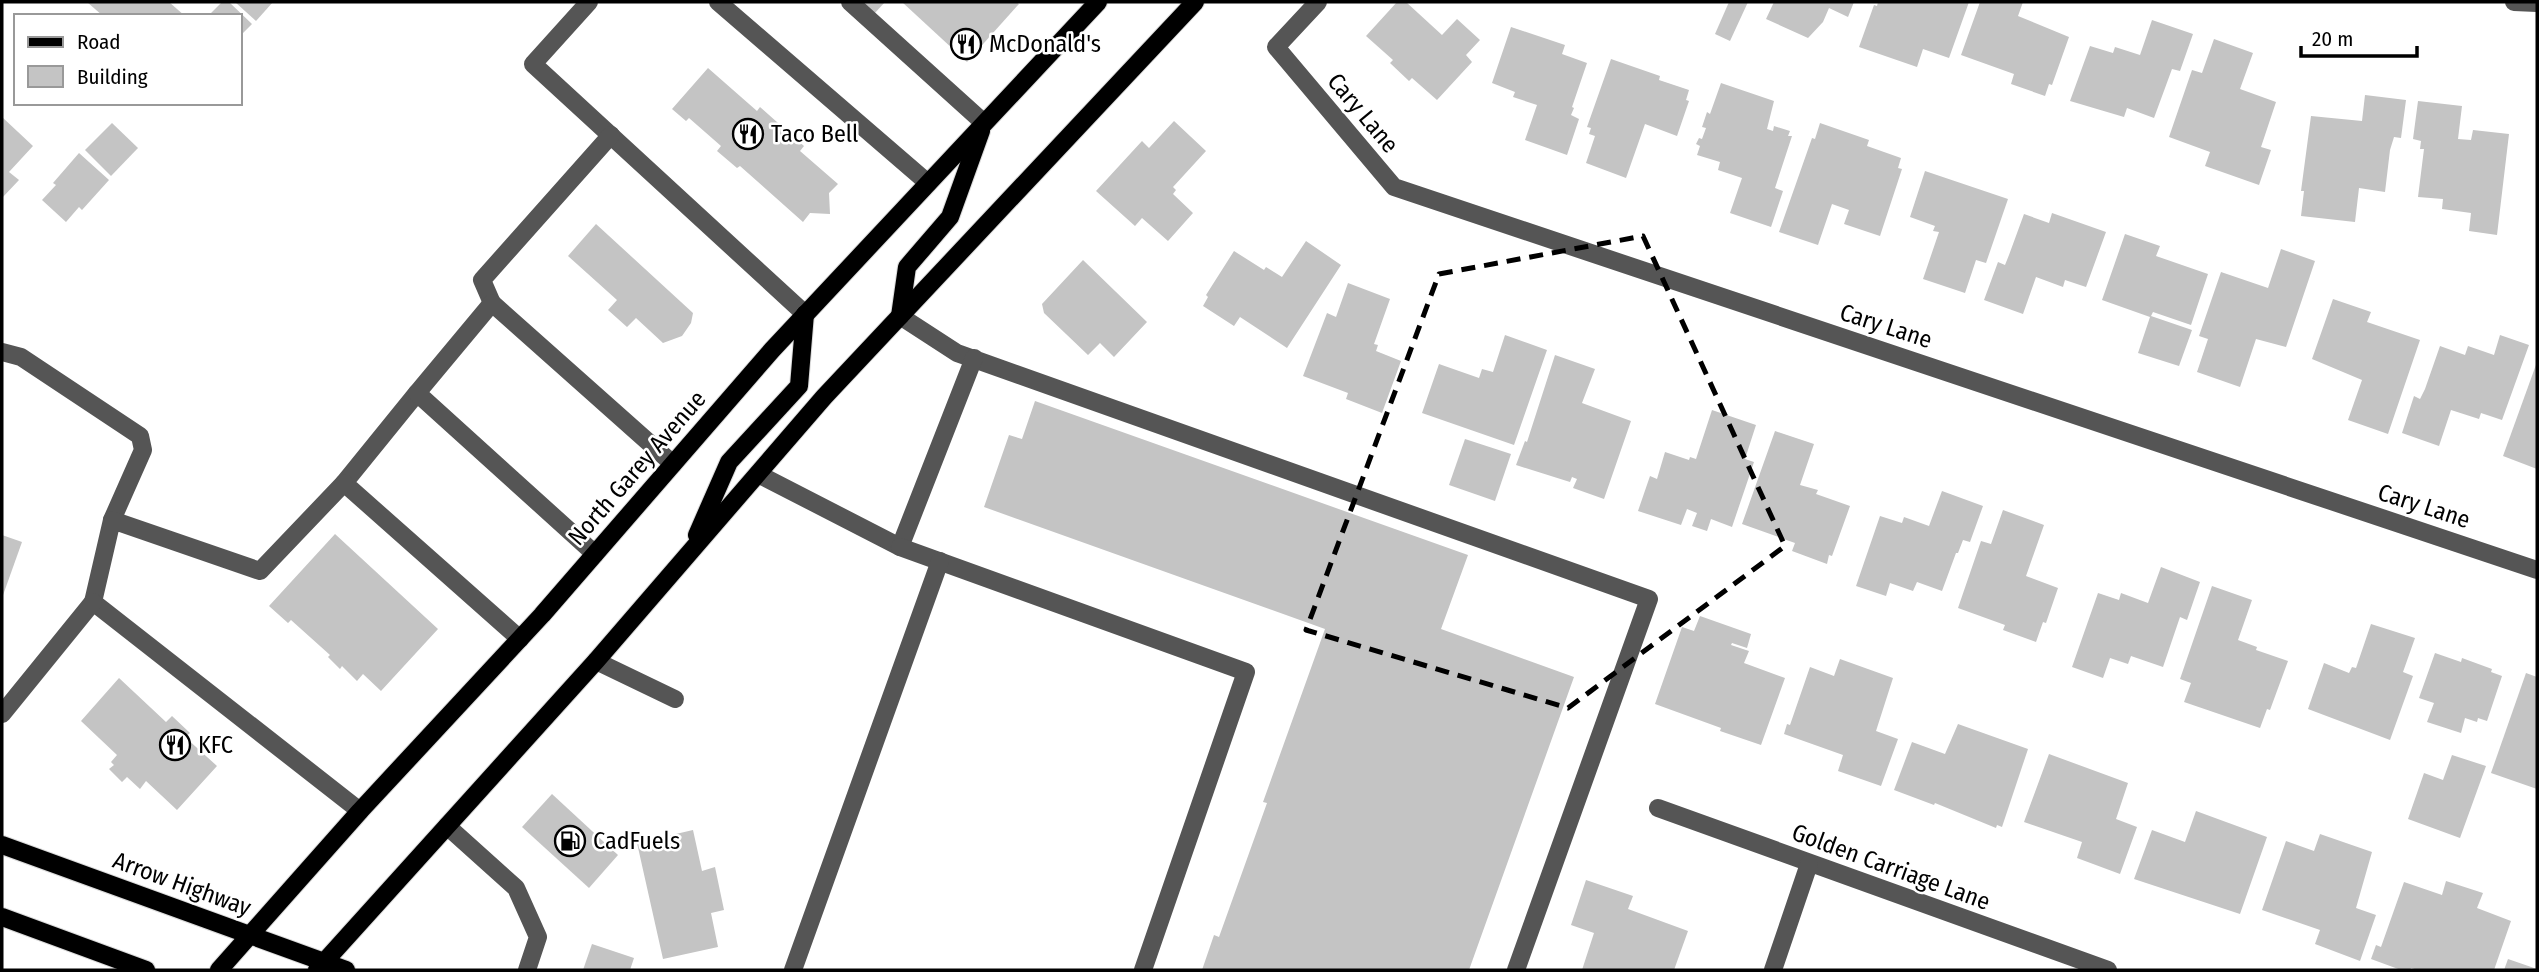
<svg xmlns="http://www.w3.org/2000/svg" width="2539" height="972" font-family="'Fira Sans Condensed',sans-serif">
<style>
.building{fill:#c4c4c4}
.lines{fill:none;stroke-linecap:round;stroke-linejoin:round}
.major-casing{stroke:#dbdbdb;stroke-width:20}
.minor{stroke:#555;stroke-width:18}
.major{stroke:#000;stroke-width:18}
.marked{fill:none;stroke:#000;stroke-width:5;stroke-dasharray:14 9;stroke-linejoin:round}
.labels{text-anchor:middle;stroke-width:5;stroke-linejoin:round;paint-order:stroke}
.poi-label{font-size:24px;fill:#000;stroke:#fff;text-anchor:start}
.street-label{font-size:24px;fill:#000;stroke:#fff}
</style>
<rect width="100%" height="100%" fill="#fff"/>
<g class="building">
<polygon points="87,2 169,2 185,16 103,16"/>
<polygon points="222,2 229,2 252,24 240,36 240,16 208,16"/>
<polygon points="235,2 273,2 256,21"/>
<polygon points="861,2 885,2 874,14"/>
<polygon points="902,2 1016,2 1019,4 967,62"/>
<polygon points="1397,2 1406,2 1442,35 1457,19 1480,40 1466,55 1472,62 1437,100 1412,78 1409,81 1390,63 1393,60 1366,36"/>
<polygon points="1729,2 1748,2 1730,41 1715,34"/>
<polygon points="1774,2 1854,2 1848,17 1829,8 1823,22 1808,38 1766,19"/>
<polygon points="1878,2 1969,2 1949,58 1923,49 1917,67 1859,47 1874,5 1877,6"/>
<polygon points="1980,2 2023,2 2018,16 2069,37 2052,85 2049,84 2045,96 2011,84 2014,74 1961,55"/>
<polygon points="2152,20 2193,34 2180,71 2172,69 2154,118 2127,108 2124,117 2070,101 2090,46 2113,53 2115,47 2140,55"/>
<polygon points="1511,27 1565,45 1562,54 1587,63 1572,107 1574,108 1571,115 1579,119 1567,155 1525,140 1537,105 1513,97 1515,92 1492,83"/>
<polygon points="2214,39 2253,53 2240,89 2276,102 2261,147 2271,150 2259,185 2205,166 2210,152 2169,137 2192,70 2202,73"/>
<polygon points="1611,59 1660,76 1659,80 1689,90 1686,100 1689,101 1677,136 1645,124 1626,178 1586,163 1595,136 1589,134 1591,128 1587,127"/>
<polygon points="708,68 757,111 760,107 804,146 800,151 838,184 829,193 830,214 810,213 803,222 740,166 737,168 717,151 721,146 689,118 686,121 672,109"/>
<polygon points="1721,83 1774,101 1767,129 1773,131 1774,126 1790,131 1788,136 1792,136 1775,188 1783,191 1771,227 1730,213 1742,178 1718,170 1720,162 1697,155 1700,146 1696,144 1699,138 1702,139 1706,128 1702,127 1707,112 1710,114"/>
<polygon points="2365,95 2406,100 2401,138 2394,137 2390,150 2385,192 2359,188 2355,222 2301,216 2304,191 2301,191 2311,116 2362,121"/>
<polygon points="2418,101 2462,106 2458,139 2471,140 2473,130 2509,134 2497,235 2469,231 2471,213 2442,209 2443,199 2418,197 2424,149 2420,149 2421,141 2413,139"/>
<polygon points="2,117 33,146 9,172 19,180 2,198"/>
<polygon points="1174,121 1206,151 1173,187 1176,190 1173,194 1193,213 1168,241 1142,218 1135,226 1096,191 1142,141 1149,148"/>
<polygon points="112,123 138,148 111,176 85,150"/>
<polygon points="1820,123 1869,140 1867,146 1901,158 1898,168 1902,169 1880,236 1844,224 1849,210 1832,204 1818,245 1779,232 1812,138 1815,139"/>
<polygon points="79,153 109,180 82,210 79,207 66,222 42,200 56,185 53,183"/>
<polygon points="1925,171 2008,199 1986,263 1976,260 1965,293 1923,279 1939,232 1933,231 1935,226 1910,217"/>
<polygon points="2052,213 2106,232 2086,287 2065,280 2063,287 2036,277 2023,314 1984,300 1998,262 2005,265 2009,255 2024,214 2049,223"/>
<polygon points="596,224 693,313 691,323 682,336 663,343 636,318 627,327 608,310 617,300 568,256"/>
<polygon points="2125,234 2160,246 2156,256 2208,274 2191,325 2153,312 2151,316 2192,330 2179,366 2138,353 2150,317 2102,300"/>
<polygon points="1306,241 1341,265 1287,348 1240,317 1234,326 1203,306 1208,297 1206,295 1234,251 1264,270 1266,267 1282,277"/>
<polygon points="2281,249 2315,261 2286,347 2256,339 2240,387 2197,372 2208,339 2199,336 2221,272 2268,288"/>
<polygon points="1083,260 1147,322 1114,357 1100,343 1088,355 1044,313 1042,304"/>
<polygon points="1348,283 1390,299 1374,344 1378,345 1376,351 1401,361 1382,413 1346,399 1348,393 1303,376 1327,313 1336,317"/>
<polygon points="2333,299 2371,312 2367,322 2420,340 2388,434 2348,420 2362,380 2312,359"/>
<polygon points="1505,335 1547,350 1514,445 1422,413 1439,364 1479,378 1482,369 1493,372"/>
<polygon points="2500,335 2529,345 2502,420 2481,413 2479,419 2451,410 2439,446 2402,433 2414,396 2420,399 2425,389 2440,346 2465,355 2468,346 2494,355"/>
<polygon points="1555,355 1595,369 1582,403 1631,421 1604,499 1573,488 1577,479 1572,477 1570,482 1516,465 1525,441 1527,442"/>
<polygon points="2537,362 2537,469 2503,456"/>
<polygon points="1035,401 1468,555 1441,629 1574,677 1469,970 1202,970 1214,935 1219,937 1267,803 1263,802 1325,629 984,507 1009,435 1022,439"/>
<polygon points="1712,410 1756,425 1745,459 1754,462 1732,527 1711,519 1707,531 1692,526 1697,513 1687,509 1681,525 1638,511 1650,476 1657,479 1665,452 1689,460 1690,457 1696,459"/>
<polygon points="1775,431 1814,444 1800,485 1818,490 1816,494 1850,506 1832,556 1829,555 1827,564 1792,551 1795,543 1742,524"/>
<polygon points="1465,439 1511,454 1495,501 1449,485"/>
<polygon points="1942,491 1983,506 1970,542 1963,540 1958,553 1956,553 1942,591 1917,582 1913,591 1890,583 1886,596 1856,586 1880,516 1902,523 1904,517 1929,526"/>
<polygon points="2003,510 2044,525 2026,576 2058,588 2046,623 2043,622 2036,642 2003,630 2005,625 1958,608 1981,541 1991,544"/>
<polygon points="335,534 438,629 381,691 363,674 357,681 342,666 340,669 328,657 330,655 291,620 288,623 269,606"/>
<polygon points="2,535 22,542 2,598"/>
<polygon points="2161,567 2200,582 2187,620 2180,617 2163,667 2131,656 2128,664 2110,658 2103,678 2072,667 2098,593 2119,600 2121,593 2148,603"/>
<polygon points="2212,586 2252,600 2238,640 2257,647 2256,650 2288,661 2270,710 2267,709 2260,728 2184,702 2191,683 2180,679"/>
<polygon points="1700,616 1751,634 1747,648 1732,643 1731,645 1749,651 1744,663 1785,678 1761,745 1720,731 1721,728 1655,704 1682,627 1694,631"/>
<polygon points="2371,624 2415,638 2403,672 2413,676 2390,740 2308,709 2324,663 2349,673 2352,667 2356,668"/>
<polygon points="2435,653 2461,662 2462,658 2492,669 2491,672 2502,676 2487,721 2478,718 2477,722 2465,718 2461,733 2427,722 2434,703 2419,698"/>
<polygon points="1840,659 1893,678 1876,731 1898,739 1881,786 1838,771 1843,755 1784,734 1787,724 1790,725 1810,667 1834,676"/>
<polygon points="2526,673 2537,677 2537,789 2491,773"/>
<polygon points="119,678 166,722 172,716 190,733 185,737 217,766 177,810 146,781 140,789 127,777 122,782 109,769 114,765 111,762 117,755 81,721"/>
<polygon points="1958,724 2028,749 2002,827 1997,825 1996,828 1935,803 1934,805 1894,790 1912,742 1945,754"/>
<polygon points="2049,754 2128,783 2116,819 2137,827 2120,874 2077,858 2082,842 2024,822"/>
<polygon points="2452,755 2486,766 2460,838 2408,819 2424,773 2443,780"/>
<polygon points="552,794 618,855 589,888 522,827"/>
<polygon points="2196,811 2267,837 2240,914 2134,879 2152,830 2185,842"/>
<polygon points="693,830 702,871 715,867 724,910 711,913 718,947 663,959 637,843"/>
<polygon points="2320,834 2372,852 2356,908 2376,915 2360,961 2315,944 2320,930 2262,910 2286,841 2314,851"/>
<polygon points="1586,880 1633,896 1628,909 1688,931 1674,970 1582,970 1594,933 1571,925"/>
<polygon points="2446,881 2483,893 2477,908 2511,921 2494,970 2418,970 2411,968 2410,970 2401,970 2371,959 2376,945 2381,947 2404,882 2442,895"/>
<polygon points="592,944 634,958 630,970 583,970"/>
<polygon points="2508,959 2537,969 2537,970 2504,970"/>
</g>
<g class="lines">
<g class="major-casing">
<g id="major">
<polyline points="900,316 907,267 950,217 981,131"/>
<polyline points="697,535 729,462 799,386 805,314"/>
<polyline points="2,845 346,970"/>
<polyline points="2,917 146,970"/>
<polyline points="219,970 360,811 542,615 772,350 1098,2"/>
<polyline points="317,970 596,661 824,397 1195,2"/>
</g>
</g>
<g class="minor">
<polyline points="589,2 533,64 805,314"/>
<polyline points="718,2 928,183"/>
<polyline points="850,2 984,123"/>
<polyline points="1318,2 1276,47 1394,187 2537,570"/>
<polyline points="2514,2 2537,3"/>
<polyline points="492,303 482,280 611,135"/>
<polyline points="900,316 957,353 1649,599 1516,970"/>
<polyline points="2,352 21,357 140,436 143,450 112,520"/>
<polyline points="417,393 344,483 520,639"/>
<polyline points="758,474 900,547 974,358"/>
<polyline points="344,483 260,571 112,520 93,602 360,811"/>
<polyline points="900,547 1246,672 1143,970"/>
<polyline points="595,554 417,393 492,303 673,464"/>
<polyline points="596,661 675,699"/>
<polyline points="2,714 93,602"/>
<polyline points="1658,808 2108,970"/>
<polyline points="447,826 516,888 538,937 527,970"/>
<polyline points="793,970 940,561"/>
<polyline points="1773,970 1809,864"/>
</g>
<use href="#major" class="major"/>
</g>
<path class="marked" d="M1643,236L1785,546L1568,708L1306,630L1439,274Z"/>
<defs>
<g id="restaurant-ring" transform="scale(1.575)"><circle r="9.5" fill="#fff" stroke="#000" stroke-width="1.5"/><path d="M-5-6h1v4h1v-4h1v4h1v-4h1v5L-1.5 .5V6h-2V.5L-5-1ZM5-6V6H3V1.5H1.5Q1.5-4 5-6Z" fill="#000"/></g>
<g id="fuel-ring" transform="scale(1.575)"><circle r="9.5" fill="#fff" stroke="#000" stroke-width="1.5"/><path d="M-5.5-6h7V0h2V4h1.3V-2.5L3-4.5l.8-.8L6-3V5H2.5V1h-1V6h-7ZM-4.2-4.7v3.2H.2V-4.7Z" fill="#000"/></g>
</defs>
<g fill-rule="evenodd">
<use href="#restaurant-ring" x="966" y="44"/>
<use href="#restaurant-ring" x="748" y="134"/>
<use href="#restaurant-ring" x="175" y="745"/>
<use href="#fuel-ring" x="570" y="841"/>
</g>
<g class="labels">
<g class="poi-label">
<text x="989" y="52">McDonald's</text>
<text x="771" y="142">Taco Bell</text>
<text x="198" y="753">KFC</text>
<text x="593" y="849">CadFuels</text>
</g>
<g class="street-label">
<text transform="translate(1363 113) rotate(50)" y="8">Cary Lane</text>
<text transform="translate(1886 326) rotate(18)" y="8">Cary Lane</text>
<text transform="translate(637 468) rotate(-49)" y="8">North Garey Avenue</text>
<text transform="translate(2424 506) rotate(18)" y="8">Cary Lane</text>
<text transform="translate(1891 867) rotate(20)" y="8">Golden Carriage Lane</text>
<text transform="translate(182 884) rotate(20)" y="8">Arrow Highway</text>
</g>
</g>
<rect width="2539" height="972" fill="none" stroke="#000000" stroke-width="7"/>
<rect x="14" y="14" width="228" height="91" fill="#ffffff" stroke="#999999" stroke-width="2"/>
<rect x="28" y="37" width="35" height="10" fill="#000000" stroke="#999999" stroke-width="2"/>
<text x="77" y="49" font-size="21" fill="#000000">Road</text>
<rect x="28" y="66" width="35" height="21" fill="#c4c4c4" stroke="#999999" stroke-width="2"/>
<text x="77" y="84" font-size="21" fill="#000000">Building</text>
<path d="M2301 46v10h116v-10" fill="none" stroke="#000000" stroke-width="3.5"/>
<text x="2312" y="46" font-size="21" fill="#000000" stroke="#ffffff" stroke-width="5" paint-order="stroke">20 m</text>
</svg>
